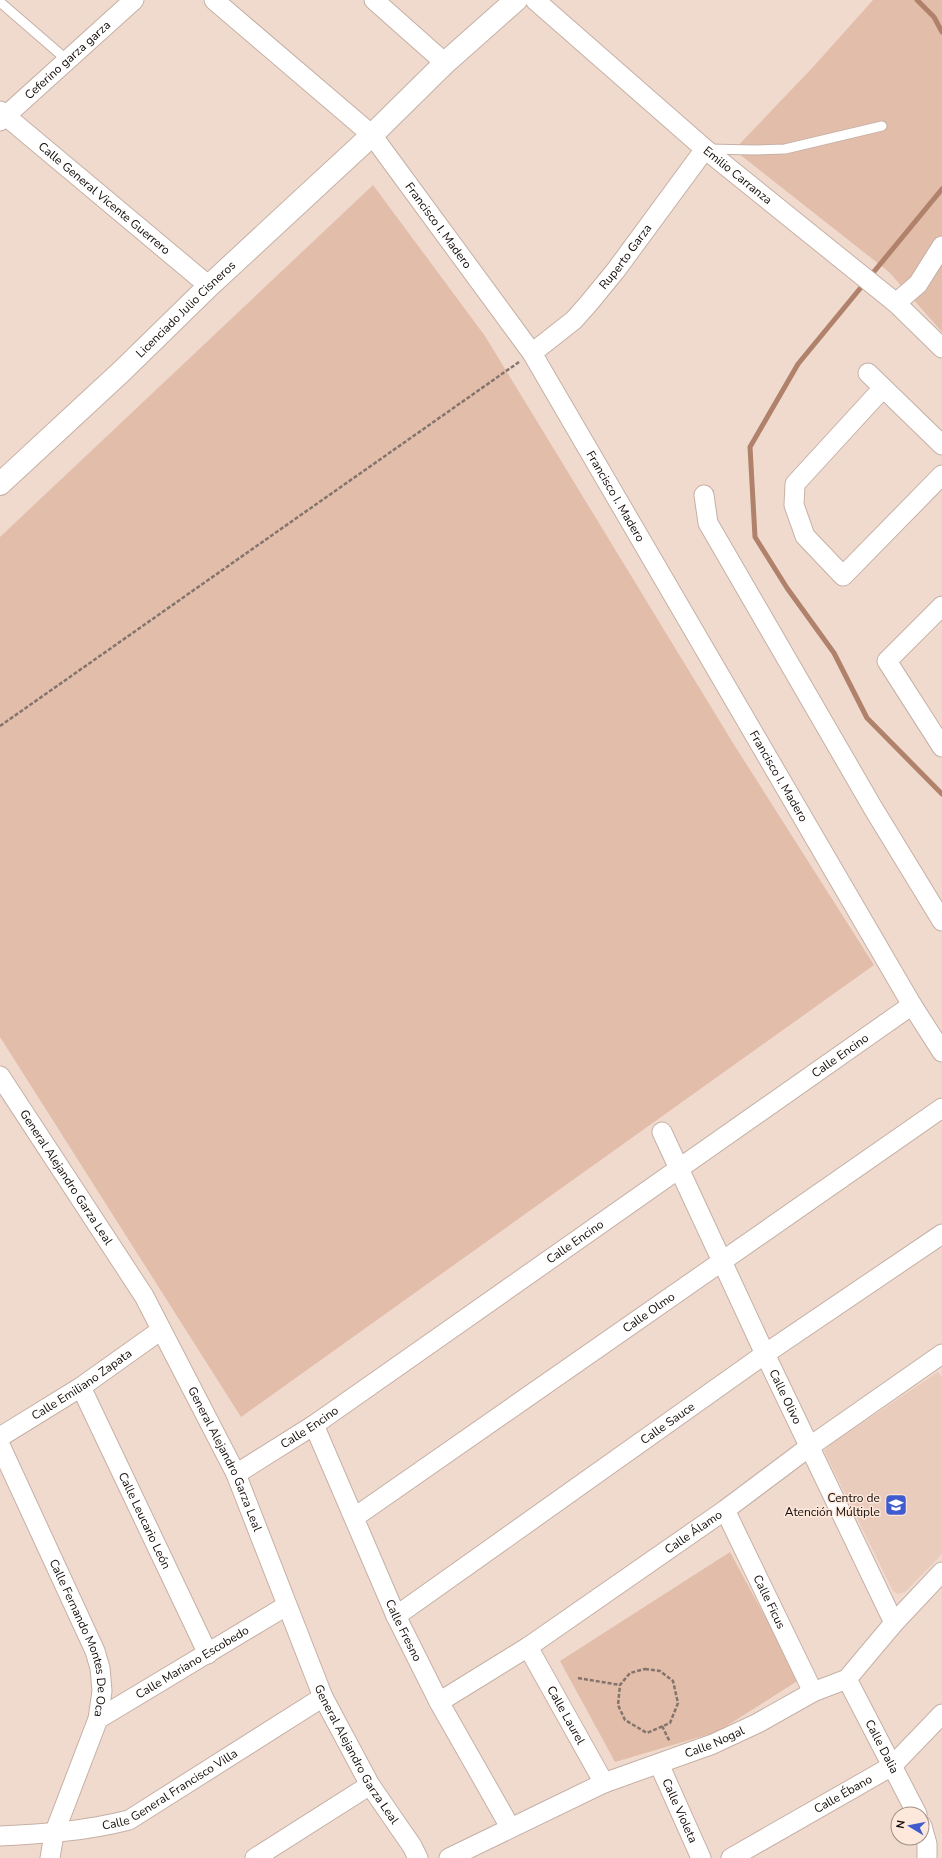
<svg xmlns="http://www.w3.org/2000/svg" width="942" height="1858" font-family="'Nunito Sans',sans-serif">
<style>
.built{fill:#eaccbd}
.green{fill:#e2bdaa}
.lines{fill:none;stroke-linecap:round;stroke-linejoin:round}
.stream{stroke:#b0826b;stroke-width:5}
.lane-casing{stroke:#c6b0a5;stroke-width:11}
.street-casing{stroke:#c6b0a5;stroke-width:21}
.secondary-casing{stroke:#c6b0a5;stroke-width:24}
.path{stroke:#83746c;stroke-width:2.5;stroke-dasharray:4 2;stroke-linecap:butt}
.lane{stroke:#fff;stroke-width:9}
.street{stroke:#fff;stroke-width:19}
.secondary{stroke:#fff;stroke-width:22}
.labels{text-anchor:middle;stroke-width:3;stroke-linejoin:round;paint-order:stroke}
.street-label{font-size:12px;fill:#120b07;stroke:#fee7db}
.poi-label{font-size:12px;fill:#120b07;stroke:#fee7db;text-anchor:end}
</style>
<rect width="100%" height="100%" fill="#f0dace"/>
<polygon class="built" points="938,1372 942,1377 942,1554 905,1592 898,1594 893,1591 824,1451 831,1444"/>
<g class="green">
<polygon points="873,0 942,0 942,332 889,272 734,150 814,66"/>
<polygon points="373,185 485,336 733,743 874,965 241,1417 0,1037 0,537"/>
<polygon points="730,1552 799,1680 717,1732 615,1762 560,1661"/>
</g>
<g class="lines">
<g class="stream">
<polyline points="917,0 934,17 942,32"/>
<polyline points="942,189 798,364 750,447 755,537 787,588 834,653 867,718 942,794"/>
</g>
<g class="lane-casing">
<g id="lane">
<polyline points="0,2 67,60"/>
<polyline points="708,149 755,150 785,149 882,126"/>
</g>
</g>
<g class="street-casing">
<g id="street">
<path id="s1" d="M214,0L372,135L532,353L912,1005L942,1052"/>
<polyline points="374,0 445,63"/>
<path id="s2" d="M535,0L705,149L896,303L942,348"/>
<path id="s3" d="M0,111L209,286"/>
<path id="s4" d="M0,121L134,0"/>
<polyline points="896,303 918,284 942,246"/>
<path id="s5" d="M532,353L574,320L589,303L616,270L705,149"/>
<polyline points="868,373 942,445"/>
<polyline points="883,388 795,484 794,505 805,536 843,576 942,475"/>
<polyline points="704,495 708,523 873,808 942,921"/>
<polyline points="942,606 887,661 942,747"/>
<path id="s6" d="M0,1076L144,1296L236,1474L323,1697L370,1785L412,1846L418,1858"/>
<path id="s7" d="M662,1132L765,1354L894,1623"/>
<path id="s8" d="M81,1387L208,1654"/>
<path id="s9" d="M314,1425L396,1616L439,1702L510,1827"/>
<path id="s10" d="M0,1437L81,1387L161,1330"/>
<path id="s11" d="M0,1445L95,1651L100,1668L102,1691L98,1719L54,1834L50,1858"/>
<path id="s12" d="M236,1474L314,1425L912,1005"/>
<path id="s13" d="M725,1510L813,1692"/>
<path id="s14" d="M355,1517L942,1108"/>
<path id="s15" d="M396,1616L765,1354L942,1234"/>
<path id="s16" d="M528,1647L604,1783"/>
<path id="s17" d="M847,1679L917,1814"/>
<path id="s18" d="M439,1702L528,1647L725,1510L809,1447L942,1354"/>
<path id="s19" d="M98,1719L286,1606"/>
<path id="s20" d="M659,1764L701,1858"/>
<polyline points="922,1826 927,1844 927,1858"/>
<path id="s21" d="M0,1836C44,1834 86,1831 129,1820L323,1697"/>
<polyline points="255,1858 370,1785"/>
<path id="s22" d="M449,1858L604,1783L713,1744L758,1723L813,1692L847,1679L894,1623L942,1572"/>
<path id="s23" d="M731,1858L892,1766L942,1714"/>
</g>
</g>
<g class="secondary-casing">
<g id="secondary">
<path id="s24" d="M0,484L122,371L209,286L372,135L445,63L516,0"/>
</g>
</g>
<g class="path">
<polyline points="0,726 519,362"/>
<polygon points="645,1669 660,1671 673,1681 678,1703 670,1723 647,1733 625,1720 618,1705 620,1685 630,1673"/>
<polyline points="578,1678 620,1685"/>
<polyline points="662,1726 670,1742"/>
</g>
<use href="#lane" class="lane"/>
<use href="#street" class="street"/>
<use href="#secondary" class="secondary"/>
</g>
<defs>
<g id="school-square" transform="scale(1.15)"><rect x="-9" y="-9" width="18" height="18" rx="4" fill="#405bce" stroke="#fee7db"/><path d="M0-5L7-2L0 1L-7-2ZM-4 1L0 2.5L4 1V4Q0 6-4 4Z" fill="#fff"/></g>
</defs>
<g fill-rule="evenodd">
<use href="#school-square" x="896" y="1505"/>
</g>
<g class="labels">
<g class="street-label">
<text dy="4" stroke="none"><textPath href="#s4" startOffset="91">Ceferino garza garza</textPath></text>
<text dy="4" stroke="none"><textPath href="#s2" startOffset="268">Emilio Carranza</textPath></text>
<text dy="4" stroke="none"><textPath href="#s3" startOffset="136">Calle General Vicente Guerrero</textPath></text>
<text dy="4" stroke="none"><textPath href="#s1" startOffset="320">Francisco I. Madero</textPath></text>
<text dy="4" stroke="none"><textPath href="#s5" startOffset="135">Ruperto Garza</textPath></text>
<text dy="4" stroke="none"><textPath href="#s24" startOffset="255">Licenciado Julio Cisneros</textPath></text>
<text dy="4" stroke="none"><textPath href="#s1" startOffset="644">Francisco I. Madero</textPath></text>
<text dy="4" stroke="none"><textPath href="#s1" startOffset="968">Francisco I. Madero</textPath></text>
<text dy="4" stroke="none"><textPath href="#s12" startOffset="735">Calle Encino</textPath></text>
<text dy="4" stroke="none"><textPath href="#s6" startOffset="121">General Alejandro Garza Leal</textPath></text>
<text dy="4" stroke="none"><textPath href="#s12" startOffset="411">Calle Encino</textPath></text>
<text dy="4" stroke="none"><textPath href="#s14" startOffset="358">Calle Olmo</textPath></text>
<text dy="4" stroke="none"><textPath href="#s10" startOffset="97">Calle Emiliano Zapata</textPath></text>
<text dy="4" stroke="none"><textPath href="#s7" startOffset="292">Calle Olivo</textPath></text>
<text dy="4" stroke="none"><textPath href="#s15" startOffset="333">Calle Sauce</textPath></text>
<text dy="4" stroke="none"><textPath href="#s12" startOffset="87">Calle Encino</textPath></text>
<text dy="4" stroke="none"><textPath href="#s6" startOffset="445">General Alejandro Garza Leal</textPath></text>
<text dy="4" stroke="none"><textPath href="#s8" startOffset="148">Calle Leucario León</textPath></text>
<text dy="4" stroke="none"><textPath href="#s18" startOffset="306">Calle Álamo</textPath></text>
<text dy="4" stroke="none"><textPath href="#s13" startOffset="102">Calle Ficus</textPath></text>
<text dy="4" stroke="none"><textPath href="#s9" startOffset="224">Calle Fresno</textPath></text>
<text dy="4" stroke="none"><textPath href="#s11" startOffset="210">Calle Fernando Montes De Oca</textPath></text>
<text dy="4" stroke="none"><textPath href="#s19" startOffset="110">Calle Mariano Escobedo</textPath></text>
<text dy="4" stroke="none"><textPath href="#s16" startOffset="78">Calle Laurel</textPath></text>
<text dy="4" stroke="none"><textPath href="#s22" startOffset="290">Calle Nogal</textPath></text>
<text dy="4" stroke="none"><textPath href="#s17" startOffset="76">Calle Dalia</textPath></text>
<text dy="4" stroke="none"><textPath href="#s6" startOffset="769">General Alejandro Garza Leal</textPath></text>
<text dy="4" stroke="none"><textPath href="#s21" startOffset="180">Calle General Francisco Villa</textPath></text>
<text dy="4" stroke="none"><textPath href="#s23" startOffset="129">Calle Ébano</textPath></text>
<text dy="4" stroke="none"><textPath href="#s20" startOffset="51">Calle Violeta</textPath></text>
</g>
<g class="poi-label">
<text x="880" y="1502">Centro de<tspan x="880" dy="14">Atención Múltiple</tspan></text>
</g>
</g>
<g transform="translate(910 1826) rotate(280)"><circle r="19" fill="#fee7db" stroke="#a08f86"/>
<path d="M0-3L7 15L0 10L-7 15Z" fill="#405bce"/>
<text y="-6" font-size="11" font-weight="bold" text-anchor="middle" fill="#120b07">N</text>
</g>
</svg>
